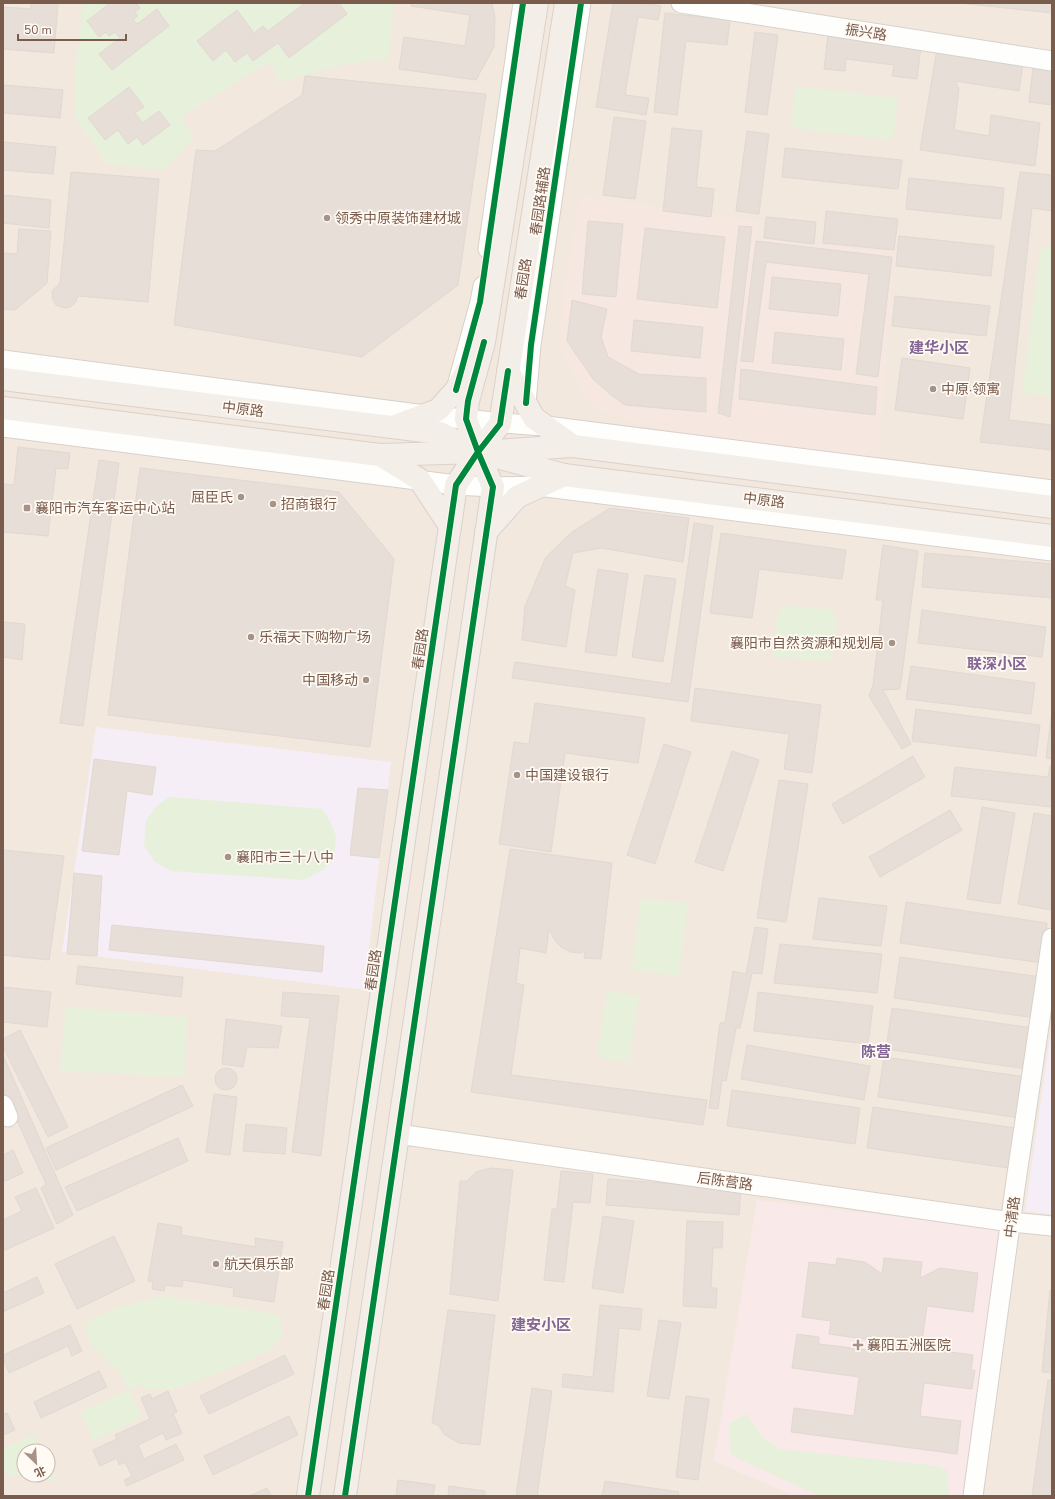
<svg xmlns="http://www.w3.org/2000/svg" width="1055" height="1499" font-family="'Nunito Sans','Noto Sans SC',sans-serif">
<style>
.residential{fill:#f2e8de;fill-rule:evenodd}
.commercial{fill:#f6e8e1}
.education{fill:#f6eef6}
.medical{fill:#fae9e9}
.green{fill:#e7f0db}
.building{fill:#e6ded7;stroke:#e2d8d2}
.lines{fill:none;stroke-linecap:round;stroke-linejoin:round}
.minor-casing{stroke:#d7d1cb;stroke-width:21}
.major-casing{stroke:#dad1cc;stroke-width:24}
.minor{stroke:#fefefd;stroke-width:19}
.major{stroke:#f3eee8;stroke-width:22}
.cycleway-casing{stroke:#fffaf3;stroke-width:8}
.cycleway{stroke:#00873e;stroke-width:6}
.poi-dot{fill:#a69286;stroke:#fffaf3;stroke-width:1.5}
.labels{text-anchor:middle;stroke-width:3.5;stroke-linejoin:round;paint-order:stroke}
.street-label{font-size:14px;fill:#7a5c4d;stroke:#fffaf3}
.poi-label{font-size:14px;fill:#7a5c4d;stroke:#fffaf3;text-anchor:start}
.neighbourhood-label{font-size:15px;font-weight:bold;fill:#846695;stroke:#fffaf3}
</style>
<rect width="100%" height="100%" fill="#f9f5f0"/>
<path class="residential" d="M3,3H1052V1496H3ZM24,1451H48V1475H24Z"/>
<polygon class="commercial" points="580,196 758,221 757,239 894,253 878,459 675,433 621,418 600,410 581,390 561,349 562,305"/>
<g class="education">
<polygon points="96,727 391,762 364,990 62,952"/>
<polygon points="1052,1023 1052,1214 1025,1211"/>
</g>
<polygon class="medical" points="757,1200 1000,1229 962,1496 794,1496 714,1461"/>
<g class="green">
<polygon points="83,3 395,3 388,59 345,64 281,82 269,62 182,116 194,139 163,171 106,163 76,118 76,66"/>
<polygon points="796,86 898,98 893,140 791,128"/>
<polygon points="1041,247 1052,248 1052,397 1022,393"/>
<polygon points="784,606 832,609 837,617 832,658 826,661 776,657 772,652 778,612"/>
<polygon points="169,797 322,809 330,821 336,836 334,859 323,870 304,880 171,871 155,862 144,846 146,820 157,806"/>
<polygon points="641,899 688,903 679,976 632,969"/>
<polygon points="607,991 639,996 629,1062 597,1057"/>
<polygon points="66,1007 187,1017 184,1077 60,1071"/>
<polygon points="163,1296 280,1315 283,1337 269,1351 210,1376 174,1389 145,1390 142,1384 129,1390 142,1418 93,1441 81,1412 128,1390 120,1373 94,1348 88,1340 85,1322 115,1308"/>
<polygon points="747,1414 762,1436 780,1449 939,1466 947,1471 949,1494 948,1496 820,1496 745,1462 730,1453 729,1423"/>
<polygon points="34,1435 42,1451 24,1451 24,1475 48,1475 48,1464 56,1481 3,1474 3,1448"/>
</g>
<g class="building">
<polygon points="31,3 58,3 54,53 3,49 3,7 31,9"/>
<polygon points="110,3 136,3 140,8 135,12 138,16 133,19 137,24 157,9 169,26 112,70 99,54 120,38 115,32 109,36 106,32 99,37 87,21"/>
<polygon points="305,3 339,3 347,14 289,58 278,43 253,61 247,53 235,62 226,50 213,61 197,41 237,10 254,33 263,26 268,31"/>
<polygon points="412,3 492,3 495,18 494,47 476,80 399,69 404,37 465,46 470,15 411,6"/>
<polygon points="613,3 642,3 661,6 658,20 638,17 625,95 649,98 646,115 596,107"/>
<polygon points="959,3 1052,3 1052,13"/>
<polygon points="665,13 730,20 727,45 686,41 677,115 654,112"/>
<polygon points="755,32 778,35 767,115 745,112"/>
<polygon points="828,35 921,47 917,79 892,76 894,65 846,59 845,71 824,69"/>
<polygon points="937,49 1023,63 1019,91 955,81 959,89 954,130 989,136 991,115 1040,123 1035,166 920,150"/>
<polygon points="1033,68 1052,71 1052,105 1029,102"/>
<polygon points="305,76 486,94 458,285 362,357 174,325 196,150 215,151 302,95"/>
<polygon points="3,85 63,90 60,118 3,113"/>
<polygon points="129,87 144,107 135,113 143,123 159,111 170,125 143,145 137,137 128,144 118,130 105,140 88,118"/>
<polygon points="614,117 646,121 635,199 603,195"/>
<polygon points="672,128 702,131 696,187 714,189 711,217 663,211"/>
<polygon points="747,131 769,134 759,214 736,211"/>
<polygon points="3,142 56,147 53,174 3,170"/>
<polygon points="785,148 902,160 898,189 782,177"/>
<polygon points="71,172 159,179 148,302 78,296 75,303 70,307 64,308 56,305 53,300 52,291 60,283"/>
<polygon points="1020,172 1052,175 1052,211 1032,208 1009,420 1052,425 1052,450 980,442"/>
<polygon points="909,178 1004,188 1001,219 906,209"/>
<polygon points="3,195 51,200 49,228 3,223"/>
<polygon points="826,211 898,219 894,250 823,243"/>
<polygon points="766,217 816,222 814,244 764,238"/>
<polygon points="588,221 623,224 616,297 582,294"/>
<polygon points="739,226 752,227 730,417 718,413"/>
<polygon points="645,228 725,237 717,308 637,299"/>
<polygon points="19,229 51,231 47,283 15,310 3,309 3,253 17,254"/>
<polygon points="899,236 994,246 991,276 896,266"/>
<polygon points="756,241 892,257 878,377 856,374 869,274 766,262 753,362 741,361"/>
<polygon points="772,277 841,284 838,316 769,309"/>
<polygon points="895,296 990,306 986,336 892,326"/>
<polygon points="572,300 607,309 601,337 608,357 639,374 706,378 706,412 625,405 611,395 593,379 567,341"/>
<polygon points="634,320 703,327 700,358 631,351"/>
<polygon points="775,332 844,339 841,370 772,363"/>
<polygon points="902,358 970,368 963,419 895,410"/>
<polygon points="741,369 877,387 875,415 739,399"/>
<polygon points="18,447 70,453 68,469 56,468 48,536 3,532 3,484 14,485"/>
<polygon points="99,460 119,463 83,726 60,723"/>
<polygon points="140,468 339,492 394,559 370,747 108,715"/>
<polygon points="610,508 689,518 683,562 601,548 573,553 565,586 575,590 566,647 522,640 525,606 546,557 572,532"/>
<polygon points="694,523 713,526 688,702 512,678 515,662 671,684"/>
<polygon points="721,533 846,550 842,579 759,569 752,618 710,613"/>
<polygon points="883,545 918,551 900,689 883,690 911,744 902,749 869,696 873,685 883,600 876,600"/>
<polygon points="925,553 1052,564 1052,598 922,587"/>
<polygon points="598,569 628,574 616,656 585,652"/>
<polygon points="645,575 676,579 663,662 632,657"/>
<polygon points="922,610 1046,627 1042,657 918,643"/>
<polygon points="3,622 25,624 22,660 3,657"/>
<polygon points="911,666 1035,683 1031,714 906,699"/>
<polygon points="695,688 821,705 812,773 784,769 789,734 691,721"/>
<polygon points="535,703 645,718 638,763 565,753 551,852 499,844 514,742 529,744"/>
<polygon points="916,709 1040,725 1036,756 912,741"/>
<polygon points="1052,711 1052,759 1046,758"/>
<polygon points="664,744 691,752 655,864 627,855"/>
<polygon points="732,751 759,760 723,871 695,862"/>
<polygon points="913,756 925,777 843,824 832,804"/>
<polygon points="94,759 156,767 152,795 127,791 119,855 82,851"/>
<polygon points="1050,766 1052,766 1052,807 951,796 955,767 1048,777"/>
<polygon points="779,780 808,784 786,922 757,918"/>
<polygon points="358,788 388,790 379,858 350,855"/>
<polygon points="982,807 1015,813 1000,904 967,899"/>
<polygon points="950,810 962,830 880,877 869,857"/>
<polygon points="1034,813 1052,816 1051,910 1018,904"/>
<polygon points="510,849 612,863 601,959 584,958 585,951 580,953 570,952 561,947 554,939 549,929 546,953 520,948 516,983 524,985 511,1075 707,1100 703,1125 471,1092"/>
<polygon points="3,850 64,856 49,960 3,955"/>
<polygon points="74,873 102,876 97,956 67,954"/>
<polygon points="819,898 887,906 881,946 813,939"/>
<polygon points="906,902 1047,923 1042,963 900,943"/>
<polygon points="112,925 324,946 322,972 109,950"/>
<polygon points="755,927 768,929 762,974 752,973 740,1028 736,1028 726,1081 722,1080 718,1109 709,1108 720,1023 725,1022 733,971 746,974"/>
<polygon points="780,944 882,954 877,993 774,983"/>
<polygon points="900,957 1041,977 1035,1018 894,998"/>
<polygon points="78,966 183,977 181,997 76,984"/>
<polygon points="3,987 51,992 47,1027 3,1022"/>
<polygon points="283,992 339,996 321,1156 292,1152 310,1018 281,1016"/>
<polygon points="758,992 873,1006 868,1044 754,1031"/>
<polygon points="892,1008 1033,1028 1027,1069 886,1049"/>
<polygon points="226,1019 282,1026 278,1048 247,1047 243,1067 222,1064"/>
<polygon points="20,1030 68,1127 48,1137 3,1047 3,1039"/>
<polygon points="747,1045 870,1066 864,1100 741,1079"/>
<polygon points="3,1055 73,1215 57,1224 41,1188 46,1184 3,1090"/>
<polygon points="884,1057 1026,1077 1020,1118 878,1097"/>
<circle cx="226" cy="1079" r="11"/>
<polygon points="182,1085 193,1106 56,1170 46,1148"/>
<polygon points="732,1090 860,1108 855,1144 727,1126"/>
<polygon points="214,1094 237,1097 230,1155 206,1152"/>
<polygon points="873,1107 1015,1128 1009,1168 867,1148"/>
<polygon points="246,1124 287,1128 285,1154 243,1151"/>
<polygon points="178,1138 188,1161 77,1211 65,1187"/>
<polygon points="13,1150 23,1173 3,1182 3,1155"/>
<polygon points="491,1168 513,1170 498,1301 450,1294 460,1181 467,1181 476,1172"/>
<polygon points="561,1171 593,1174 590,1203 573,1202 564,1282 544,1280 552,1209 557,1209"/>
<polygon points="608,1179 741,1189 739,1215 606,1205"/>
<polygon points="36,1188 54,1228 3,1251 3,1220 22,1211 15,1197"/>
<polygon points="603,1216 634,1221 623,1293 592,1288"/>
<polygon points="687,1221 723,1222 722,1248 713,1248 711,1288 717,1288 716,1308 683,1306"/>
<polygon points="158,1223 182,1227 181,1235 256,1247 255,1238 283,1242 274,1302 233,1296 234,1288 183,1280 182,1287 165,1285 164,1291 152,1289 153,1282 148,1281"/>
<polygon points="114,1236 135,1281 77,1309 55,1264"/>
<polygon points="837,1258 865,1262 882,1274 884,1258 922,1262 920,1278 940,1268 978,1273 973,1312 927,1306 921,1348 973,1355 971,1370 975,1370 972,1389 924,1383 920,1416 961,1421 957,1454 791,1432 794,1408 854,1416 859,1377 792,1368 797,1334 819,1337 819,1344 870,1350 871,1340 829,1334 831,1321 802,1317 809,1262 836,1265"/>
<polygon points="37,1277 44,1293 3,1312 3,1293"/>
<polygon points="1050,1290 1052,1290 1052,1373 1042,1372"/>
<polygon points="600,1305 642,1309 640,1330 619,1328 613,1392 562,1387 563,1374 593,1377"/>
<polygon points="448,1310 495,1315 480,1445 459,1443 445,1435 438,1425 432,1423"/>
<polygon points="659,1320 681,1323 669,1399 647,1396"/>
<polygon points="70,1325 82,1351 72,1356 68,1346 9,1373 3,1359 3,1355"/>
<polygon points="285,1355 294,1374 209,1414 200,1396"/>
<polygon points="99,1371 107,1387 41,1418 34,1402"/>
<polygon points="1048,1380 1052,1380 1052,1496 1032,1496"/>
<polygon points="532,1388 552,1391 537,1496 516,1496"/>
<polygon points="168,1391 177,1412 173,1414 182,1433 166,1440 163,1433 138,1445 144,1459 176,1444 184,1460 127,1486 124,1480 132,1476 125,1462 119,1465 117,1458 100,1466 93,1450 117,1439 115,1435 150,1419 141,1398 150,1394 152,1399"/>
<polygon points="686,1396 709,1399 698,1480 676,1477"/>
<polygon points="7,1413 15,1430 3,1435 3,1415"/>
<polygon points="289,1416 298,1435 213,1475 204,1456"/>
<polygon points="398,1480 435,1485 433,1496 396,1496"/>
<polygon points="605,1481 679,1492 678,1496 602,1496"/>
<polygon points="449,1486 485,1491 485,1496 448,1496"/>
<polygon points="267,1488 271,1496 249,1496"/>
</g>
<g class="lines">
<g class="minor-casing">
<g id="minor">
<polyline points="681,3 1052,61"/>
<polyline points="488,249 523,3"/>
<path d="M3,360L425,415C465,419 506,424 546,426L1052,490"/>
<polyline points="458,382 480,302 483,286"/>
<polyline points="526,403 531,345 581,3"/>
<polyline points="3,427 456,485 493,487 538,486 1052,551"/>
<polyline points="3,1105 8,1117"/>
<polyline points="398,1134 1011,1222 1052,1226"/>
<polyline points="973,1496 1016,1181 1052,938"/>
</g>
</g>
<g class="major-casing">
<g id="major">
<polyline points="508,371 534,418 573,446"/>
<polyline points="3,379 440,433 478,452 573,446 1052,507"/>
<polyline points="3,408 380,455 478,452 564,475 1052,536"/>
<polyline points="395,426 438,410 456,390 470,366"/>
<polyline points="380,455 419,479 450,526"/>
<polyline points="486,532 517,497 564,475"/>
<polyline points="308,1496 456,485 478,452 466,419 468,401 484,342 537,3"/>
<polyline points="345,1496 493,487 478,452 500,424 566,3"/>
</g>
</g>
<use href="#minor" class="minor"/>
<use href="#major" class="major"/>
<g class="cycleway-casing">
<g id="cycleway">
<polyline points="456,390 480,302 523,3"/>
<polyline points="526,403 531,345 581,3"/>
<polyline points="308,1496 456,485 478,452 466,419 468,401 484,342"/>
<polyline points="345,1496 493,487 478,452 500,424 508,371"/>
</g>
</g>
<use href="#cycleway" class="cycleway"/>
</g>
<g class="poi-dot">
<circle cx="327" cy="218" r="4"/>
<circle cx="933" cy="389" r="4"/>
<circle cx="241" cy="497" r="4"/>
<circle cx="273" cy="504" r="4"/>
<rect x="23" y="504" width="8" height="8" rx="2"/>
<circle cx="251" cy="637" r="4"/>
<circle cx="892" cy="643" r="4"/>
<circle cx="366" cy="680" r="4"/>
<circle cx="517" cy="775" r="4"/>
<circle cx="228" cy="857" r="4"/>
<circle cx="216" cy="1264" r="4"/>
<path d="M856 1339h4v4h4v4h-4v4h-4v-4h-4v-4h4z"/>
</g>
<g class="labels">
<g class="street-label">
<text transform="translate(866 32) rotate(9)" y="5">振兴路</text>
<text transform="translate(540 201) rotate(-82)" y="5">春园路辅路</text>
<text transform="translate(523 279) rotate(-81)" y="5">春园路</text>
<text transform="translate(243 409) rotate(7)" y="5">中原路</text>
<text transform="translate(764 500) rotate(7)" y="5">中原路</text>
<text transform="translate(420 649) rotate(-82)" y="5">春园路</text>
<text transform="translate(373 970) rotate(-82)" y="5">春园路</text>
<text transform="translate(725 1181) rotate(8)" y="5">后陈营路</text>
<text transform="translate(1012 1217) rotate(-83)" y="5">中清路</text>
<text transform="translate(326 1290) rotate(-81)" y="5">春园路</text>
</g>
<g class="poi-label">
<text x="335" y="223">领秀中原装饰建材城</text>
<text x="941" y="394">中原·领寓</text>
<text x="233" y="502" text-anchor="end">屈臣氏</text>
<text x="281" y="509">招商银行</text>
<text x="35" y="513">襄阳市汽车客运中心站</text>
<text x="259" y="642">乐福天下购物广场</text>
<text x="884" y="648" text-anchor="end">襄阳市自然资源和规划局</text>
<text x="358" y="685" text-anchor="end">中国移动</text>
<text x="525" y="780">中国建设银行</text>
<text x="236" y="862">襄阳市三十八中</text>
<text x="224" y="1269">航天俱乐部</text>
<text x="867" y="1350">襄阳五洲医院</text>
</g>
<g class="neighbourhood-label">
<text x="939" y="353">建华小区</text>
<text x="997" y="669">联深小区</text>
<text x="876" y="1057">陈营</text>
<text x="541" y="1330">建安小区</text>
</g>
</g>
<rect width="1055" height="1499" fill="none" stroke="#7a5c4d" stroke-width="8"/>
<g transform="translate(36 1463) rotate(155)"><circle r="19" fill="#fffaf3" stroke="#cabbb1"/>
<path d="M0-3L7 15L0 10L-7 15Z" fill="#a69286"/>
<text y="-6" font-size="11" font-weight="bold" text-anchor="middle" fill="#7a5c4d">北</text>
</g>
<path d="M18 34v6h108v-6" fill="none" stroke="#7a5c4d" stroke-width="2"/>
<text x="24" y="34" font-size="12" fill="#7a5c4d" stroke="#fffaf3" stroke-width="3" paint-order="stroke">50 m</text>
</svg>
